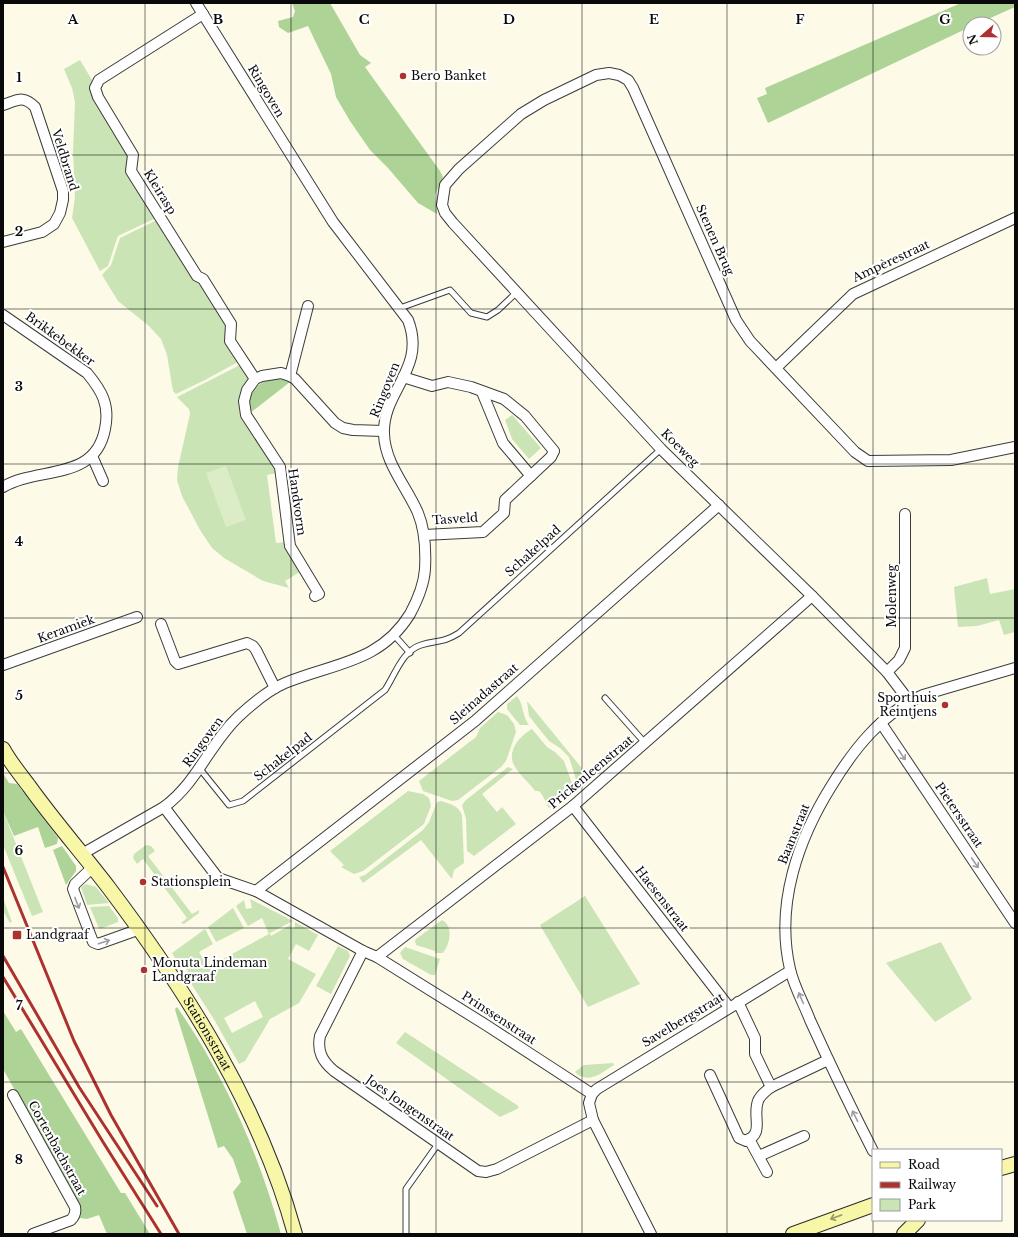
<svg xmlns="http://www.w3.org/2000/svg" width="1018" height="1237" font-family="'Libre Baskerville',serif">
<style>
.green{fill:#cae4b5;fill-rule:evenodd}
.forest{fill:#add396}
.pitch{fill:#dcecc6}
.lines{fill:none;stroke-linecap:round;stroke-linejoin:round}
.lane-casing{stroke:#3c3c3c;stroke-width:7}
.street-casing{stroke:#3c3c3c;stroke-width:12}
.secondary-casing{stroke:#2b2b2b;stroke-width:16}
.lane{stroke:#fff;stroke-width:5}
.street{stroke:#fff;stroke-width:10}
.secondary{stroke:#f8f6a7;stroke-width:14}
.rail{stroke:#ad312e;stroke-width:3}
.oneway{stroke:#9d9d9d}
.oneway2{stroke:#989768}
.grid{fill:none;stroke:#090909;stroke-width:1;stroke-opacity:0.55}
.poi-dot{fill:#ad312e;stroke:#fff;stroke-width:1.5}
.labels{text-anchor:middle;stroke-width:4;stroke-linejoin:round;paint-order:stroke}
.poi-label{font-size:12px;fill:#090909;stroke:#fff;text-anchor:start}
.street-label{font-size:12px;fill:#090909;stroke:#fff}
.grid-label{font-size:13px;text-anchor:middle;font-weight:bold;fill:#090909;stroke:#fff;stroke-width:4;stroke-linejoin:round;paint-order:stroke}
</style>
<rect width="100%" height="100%" fill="#fdfbe8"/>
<g class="green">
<polygon points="80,60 92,80 90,89 92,97 129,157 126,171 156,218 118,236 108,266 100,271 72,218 75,197 73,151 75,102 72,88 64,69"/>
<polygon points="157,220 227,324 238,362 205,380 176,394 173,391 167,355 161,339 149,326 118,301 102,275 111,265 120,238"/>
<polygon points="240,365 248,378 242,417 275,464 277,473 267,475 276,543 286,542 300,572 285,581 289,588 263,581 224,558 212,548 200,530 182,496 177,480 178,467 190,414 189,409 177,397"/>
<polygon points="512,415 541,448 529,459 512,439 505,420"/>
<polygon points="987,578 990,594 1015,589 1015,632 1004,635 999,620 977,626 958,627 954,587"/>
<path d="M517,696C524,705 522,716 529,725H520L507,709V704Z"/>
<polygon points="527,701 589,777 578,786 569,757 560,748 549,741 529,716"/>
<polygon points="498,712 507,715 514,724 516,732 506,761 501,767 458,800 452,801 423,791 419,781 476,737 480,728"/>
<path d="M532,729L547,747L555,752L564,761L574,789L549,808C545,802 544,796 539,791H535C529,782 517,773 513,763C508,749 521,735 532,729Z"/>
<polygon points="508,767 513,769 482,794 497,812 502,807 516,824 474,856 467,851 466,819 462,805 466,800"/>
<polygon points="408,791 423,794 429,798 431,806 424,824 363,871 354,874 341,867 344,865 330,851"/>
<path d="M441,801C450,804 458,805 462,815L464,863L454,870L452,879L421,840L363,883L359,877L365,875L423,830L429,822L437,802Z"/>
<polygon points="3,811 43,912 32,916 3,845"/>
<polygon points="146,845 151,846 155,851 148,856 192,914 199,910 199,913 184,924 181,923 187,918 143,859 137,864 133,858 134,854"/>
<polygon points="86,884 96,887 109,903 87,905 81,887"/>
<polygon points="585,896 640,984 588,1007 540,925"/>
<polygon points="3,898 12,922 10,923 3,911"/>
<path d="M250,899L293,921L270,933L271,936L290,925L292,929L295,927V922L318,935L309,951L296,944L288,959L316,974L299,1003L270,1019L245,1061L239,1064L215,1021L185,974L188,971L184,966L181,968L172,953L205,929L213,944L199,952L208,967L269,934L262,918L248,926L236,906L244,900L246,909L252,908ZM255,1001L263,1017L232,1033L224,1018Z"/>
<polygon points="109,906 118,918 118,922 100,929 98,926 90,907"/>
<polygon points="233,908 244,928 216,942 208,927"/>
<path d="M442,920C454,926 450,944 443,953H435V951L416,945L415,941L416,939Z"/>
<polygon points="941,942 972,999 935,1022 886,963"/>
<polygon points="338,946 348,951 350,956 331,994 316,986"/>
<polygon points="405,947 440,959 435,975 431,975 403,959 400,953"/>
<polygon points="405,1032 517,1105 519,1108 500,1117 396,1043"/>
<path d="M613,1063L614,1065C601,1073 588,1085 575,1072L584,1065Z"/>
</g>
<g class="forest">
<polygon points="292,3 330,3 360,55 371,63 365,67 440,171 443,177 435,195 437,214 418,203 388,168 370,150 350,121 336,97 331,74 308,26 288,33 279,27 278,21 293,17 295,11"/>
<polygon points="961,3 1015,3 1015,7 977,24 970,24 970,27 768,123 757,98 767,94 765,88"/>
<path d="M276,378L290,382L250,413C247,393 256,382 276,378Z"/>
<polygon points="3,773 9,783 17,784 58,838 57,844 45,848 38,827 14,836 3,811"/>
<polygon points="62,846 76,866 76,871 66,885 53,850"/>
<path d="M177,1007C225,1076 259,1154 281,1234H247L233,1192L241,1182L233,1159L224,1146L218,1148L176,1013L175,1009Z"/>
<polygon points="3,1011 16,1032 21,1029 121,1193 125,1193 150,1234 107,1234 99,1215 87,1219 80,1218 81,1208 3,1069"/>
</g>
<polygon class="pitch" points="226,466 246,520 226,527 206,473"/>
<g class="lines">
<g class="lane-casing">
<g id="lane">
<polyline points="400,308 450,290 471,313 487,317 498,310 517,292"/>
<polyline points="394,635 410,653"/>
<polyline points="605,698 645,743"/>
<path d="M200,769L229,805L243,801L385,690C395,675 402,651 421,645C437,640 443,643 459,633L661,449"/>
<polyline points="406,1234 406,1189 438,1144"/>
</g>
</g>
<g class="street-casing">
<g id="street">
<polyline points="203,14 99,80 95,88 98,97 133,155 131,171 197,276 203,279 231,324 230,341 255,379"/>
<path d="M3,105C18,100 23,95 35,107L63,191V200L60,213L54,224L42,232L3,242"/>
<path d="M3,315L87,373C102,391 110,405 105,429C95,482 38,466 3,487"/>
<polyline points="777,367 853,294 1015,218"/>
<polyline points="290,376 308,306"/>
<polyline points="403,377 432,386 448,382 471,387 504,399 525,416 554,451 551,457 505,500 504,513 483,532 424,535"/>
<polyline points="482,392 503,443 531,476"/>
<polyline points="92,456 103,481"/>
<polyline points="315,596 319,594 290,546 280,467 246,415 244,401 247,390 255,379 262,376 281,373 290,376 295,379 335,423 343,428 353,430 383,431"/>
<polyline points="161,624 175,661 178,664 247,643 253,646 256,650 275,688"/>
<polyline points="3,665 137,617"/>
<polyline points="887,672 899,660 905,648 905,514"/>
<polyline points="909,701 887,672 812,596 661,449 453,223 445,213 442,205 445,185 459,169 521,114 544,100 596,75 609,73 619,75 628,80 633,88 736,320 750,341 855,452 868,461 951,460 1015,447"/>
<polyline points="881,723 1015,923"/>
<polyline points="573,806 729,1007"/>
<path d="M164,807C198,782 209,744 239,716C252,704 268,690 285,683C333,663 380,663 410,614C417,601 424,585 425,569C426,550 425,530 418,513C407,487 385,464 384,434C382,391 427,369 408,320L333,222L196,3"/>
<polyline points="82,854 164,807 218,878 256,891 363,951 377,957 486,1025 592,1094 589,1103 593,1120 651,1234"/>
<polyline points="93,867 75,884 73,889 93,942 98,944 140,929"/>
<polyline points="256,891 475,721 719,505"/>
<path d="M363,951L320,1036C317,1051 322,1061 334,1071L478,1171L486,1172L497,1169L593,1120"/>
<polyline points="377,957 573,806 812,596"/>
<path d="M710,1075L739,1138L746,1141C765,1133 752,1117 758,1101C760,1095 766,1091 771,1087L755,1054V1038L738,1002"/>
<polyline points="771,1087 828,1060"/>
<polyline points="592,1094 597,1089 790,971"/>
<path d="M13,1095L75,1207C76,1212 75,1216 71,1220L33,1234"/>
<polyline points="749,1139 767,1172"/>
<path d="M873,1151C851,1108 830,1064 810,1020C804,1004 794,987 790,969C775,905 798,839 832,785C854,749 882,713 923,695L1015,668"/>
<polyline points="759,1156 804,1136"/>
</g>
</g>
<g class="secondary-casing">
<g id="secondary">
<path id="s1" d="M3,749C10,762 20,774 29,786C54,821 83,854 109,888C188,993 260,1107 295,1234"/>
<polyline points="1001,1168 1015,1164"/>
<polyline points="793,1234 873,1205"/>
<polyline points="904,1234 918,1220"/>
</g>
</g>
<use href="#lane" class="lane"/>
<use href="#street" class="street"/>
<use href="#secondary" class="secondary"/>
<g class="rail">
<polyline points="3,867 74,1041 111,1115 179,1234"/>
<polyline points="3,956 79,1087 157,1206"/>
<polyline points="3,977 103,1142 161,1234"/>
</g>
</g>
<defs><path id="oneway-shaft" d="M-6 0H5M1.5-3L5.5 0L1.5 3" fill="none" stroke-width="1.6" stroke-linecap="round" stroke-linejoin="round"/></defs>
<g class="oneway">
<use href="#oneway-shaft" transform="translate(902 755) rotate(56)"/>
<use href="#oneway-shaft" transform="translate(975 863) rotate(56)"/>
<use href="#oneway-shaft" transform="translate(77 903) rotate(69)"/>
<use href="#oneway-shaft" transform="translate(104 942) rotate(-18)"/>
<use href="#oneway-shaft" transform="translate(801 998) rotate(-113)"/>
<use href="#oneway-shaft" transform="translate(855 1116) rotate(-117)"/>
</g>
<use class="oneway2" href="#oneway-shaft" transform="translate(836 1217) rotate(160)"/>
<path class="grid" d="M145,3V1234M291,3V1234M436,3V1234M582,3V1234M727,3V1234M873,3V1234M3,155H1015M3,309H1015M3,464H1015M3,618H1015M3,773H1015M3,928H1015M3,1082H1015"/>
<g class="poi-dot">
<circle cx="403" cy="76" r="4"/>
<circle cx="945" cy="705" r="4"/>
<circle cx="143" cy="882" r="4"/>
<rect x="12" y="930" width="10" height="10" rx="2"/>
<circle cx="144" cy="970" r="4"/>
</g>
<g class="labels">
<g class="poi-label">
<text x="411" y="80">Bero Banket</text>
<text x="937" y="702" text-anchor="end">Sporthuis<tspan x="937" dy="14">Reintjens</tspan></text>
<text x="151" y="886">Stationsplein</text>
<text x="26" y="939">Landgraaf</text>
<text x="152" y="967">Monuta Lindeman<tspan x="152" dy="14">Landgraaf</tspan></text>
</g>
<g class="street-label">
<text transform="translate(266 91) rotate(59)" y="4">Ringoven</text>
<text transform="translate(65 160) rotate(73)" y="4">Veldbrand</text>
<text transform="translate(160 192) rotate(58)" y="4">Kleirasp</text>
<text transform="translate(715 240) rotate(66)" y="4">Stenen Brug</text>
<text transform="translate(891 261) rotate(-25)" y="4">Ampèrestraat</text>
<text transform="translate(60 339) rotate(36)" y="4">Brikkebekker</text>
<text transform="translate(385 390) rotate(-68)" y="4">Ringoven</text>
<text transform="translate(680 448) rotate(45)" y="4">Koeweg</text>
<text transform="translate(297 502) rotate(82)" y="4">Handvorm</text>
<text transform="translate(455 519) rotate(-4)" y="4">Tasveld</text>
<text transform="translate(533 551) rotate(-42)" y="4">Schakelpad</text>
<text transform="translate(892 596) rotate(-90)" y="4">Molenweg</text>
<text transform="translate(66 629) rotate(-20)" y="4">Keramiek</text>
<text transform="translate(484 694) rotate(-41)" y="4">Sleinadastraat</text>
<text transform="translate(203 742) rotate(-54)" y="4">Ringoven</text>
<text transform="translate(283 757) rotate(-38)" y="4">Schakelpad</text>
<text transform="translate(591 772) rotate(-40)" y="4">Prickenleenstraat</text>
<text transform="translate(959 815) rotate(56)" y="4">Pietersstraat</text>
<text transform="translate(794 834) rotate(-68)" y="4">Baanstraat</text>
<text transform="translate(662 899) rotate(52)" y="4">Haesenstraat</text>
<text transform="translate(499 1018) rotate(33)" y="4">Prinssenstraat</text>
<text transform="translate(683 1020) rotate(-31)" y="4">Savelbergstraat</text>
<text dy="4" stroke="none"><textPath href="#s1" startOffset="351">Stationsstraat</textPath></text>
<text transform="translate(410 1108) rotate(35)" y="4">Joes Jongenstraat</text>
<text transform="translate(57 1148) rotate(61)" y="4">Cortenbachstraat</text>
</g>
</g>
<g class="grid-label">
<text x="73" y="24">A</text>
<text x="218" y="24">B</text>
<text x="364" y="24">C</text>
<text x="509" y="24">D</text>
<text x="654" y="24">E</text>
<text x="800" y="24">F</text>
<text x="945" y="24">G</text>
<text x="19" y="82">1</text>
<text x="19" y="236">2</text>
<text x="19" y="391">3</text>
<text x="19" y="546">4</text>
<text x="19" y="700">5</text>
<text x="19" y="855">6</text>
<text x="19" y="1010">7</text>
<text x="19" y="1164">8</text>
</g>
<rect width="1018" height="1237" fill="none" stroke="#090909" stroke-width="8"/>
<rect x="872" y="1149" width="130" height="72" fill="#ffffff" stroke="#9d9d9d"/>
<rect x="880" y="1162" width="20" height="6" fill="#f8f6a7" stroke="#9d9d9d"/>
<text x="908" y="1169" font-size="12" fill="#090909">Road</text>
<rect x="880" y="1182" width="20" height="6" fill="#ad312e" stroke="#9d9d9d"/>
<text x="908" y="1189" font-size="12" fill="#090909">Railway</text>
<rect x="880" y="1199" width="20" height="12" fill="#cae4b5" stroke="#9d9d9d"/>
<text x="908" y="1209" font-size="12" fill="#090909">Park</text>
<g transform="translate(982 36) rotate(250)"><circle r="19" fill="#ffffff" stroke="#9d9d9d"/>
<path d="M0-3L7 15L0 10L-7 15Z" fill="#ad312e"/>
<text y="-6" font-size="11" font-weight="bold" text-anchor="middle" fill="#090909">N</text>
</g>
</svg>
